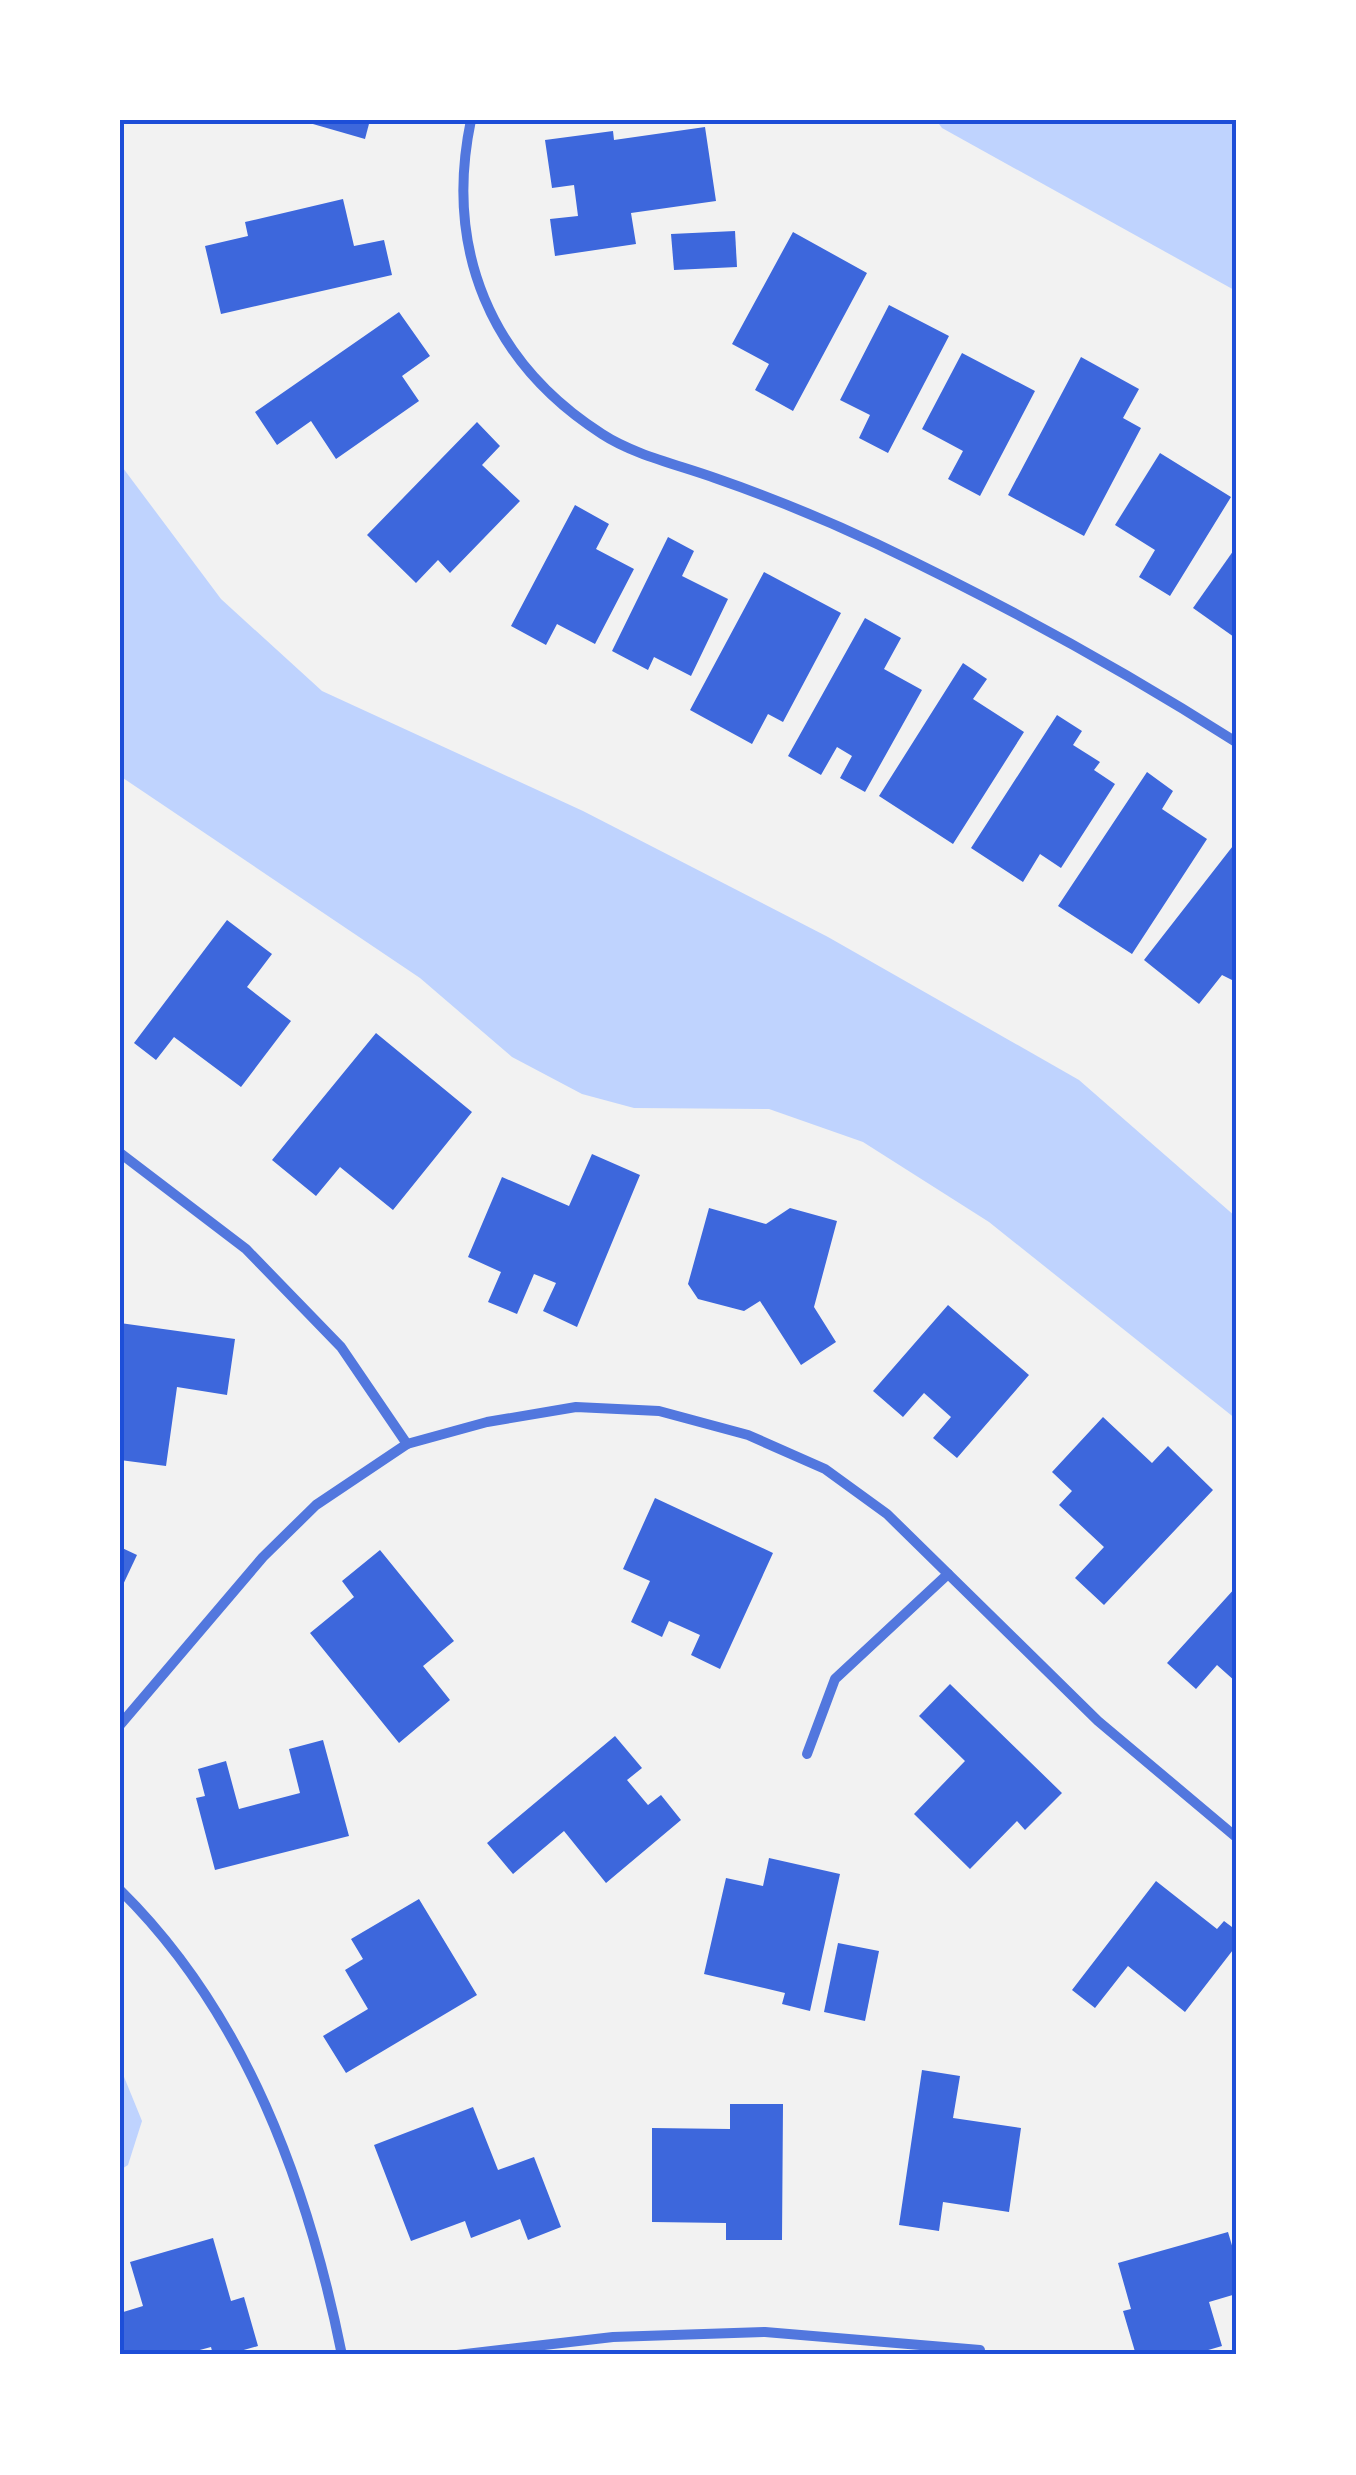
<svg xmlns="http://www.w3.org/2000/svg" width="1356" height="2475" font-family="Cabin,sans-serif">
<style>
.water{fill:#bfd3fe}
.building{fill:#3d67dc}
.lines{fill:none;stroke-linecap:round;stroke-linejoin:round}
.minor{stroke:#5277de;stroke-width:10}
.neatline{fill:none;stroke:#1d4ed8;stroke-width:4}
</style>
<rect width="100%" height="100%" fill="#f2f2f2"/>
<g class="water">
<polygon points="936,120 1236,120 1236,291 942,128"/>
<polygon points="120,464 221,599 322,691 583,811 828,937 1079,1080 1236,1217 1236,1419 989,1222 863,1142 769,1109 634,1108 582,1094 512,1057 420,978 120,776"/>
<polygon points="120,2067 142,2121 128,2165 120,2170"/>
</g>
<g class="building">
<polygon points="299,120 370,120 365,139"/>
<polygon points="705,127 716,201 631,213 636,244 555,256 550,219 578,216 574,185 552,188 545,140 613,131 614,140"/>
<polygon points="343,199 354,246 384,240 392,275 221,314 205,246 248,236 245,222"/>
<polygon points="735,231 737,267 674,270 671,234"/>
<polygon points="793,232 867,273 793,411 755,390 769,364 732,344"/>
<polygon points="889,305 949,336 888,453 859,438 870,415 840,400"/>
<polygon points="399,312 430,356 402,376 419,401 336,459 311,421 277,445 255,412"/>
<polygon points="962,353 1035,391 980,496 948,479 963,451 922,429"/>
<polygon points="1081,357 1139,389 1123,418 1141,428 1084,536 1008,495"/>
<polygon points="477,422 500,446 482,465 520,501 450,573 438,560 416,583 367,535"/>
<polygon points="1160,453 1231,497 1170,596 1139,577 1155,550 1115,525"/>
<polygon points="575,505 609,524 596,549 634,569 595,644 557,624 546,645 511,626"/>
<polygon points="668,537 694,551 682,576 728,599 691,676 654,657 648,670 612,651"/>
<polygon points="1236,547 1236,634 1234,637 1193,608"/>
<polygon points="764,572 841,613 783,722 768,714 752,744 690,710"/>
<polygon points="865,618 901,638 884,669 922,690 865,792 840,778 852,756 837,747 821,775 788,756"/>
<polygon points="963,663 987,679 973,699 1024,732 953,844 879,796"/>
<polygon points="1057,715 1082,731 1073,745 1100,762 1094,770 1115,784 1061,868 1040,854 1023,882 971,848"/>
<polygon points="1147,772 1173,791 1162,809 1207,839 1132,954 1058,906"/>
<polygon points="1236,842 1236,982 1222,975 1199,1004 1144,960"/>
<polygon points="227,920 272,954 247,987 291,1021 241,1087 174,1037 156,1060 134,1043"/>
<polygon points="376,1033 472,1112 393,1210 340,1167 316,1196 272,1160"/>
<polygon points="592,1154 640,1175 577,1327 543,1311 556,1283 534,1274 517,1314 488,1302 501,1272 468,1257 502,1177 569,1206"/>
<polygon points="709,1208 766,1224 790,1208 837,1221 814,1307 836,1342 801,1365 760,1301 744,1311 698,1299 688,1284"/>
<polygon points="948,1305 1029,1375 957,1458 933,1438 951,1417 924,1393 903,1417 873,1391"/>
<polygon points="120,1323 235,1339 227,1395 177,1387 166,1466 120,1460"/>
<polygon points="1103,1417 1152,1463 1168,1446 1213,1490 1104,1605 1075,1578 1104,1547 1059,1505 1072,1491 1052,1472"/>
<polygon points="655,1498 773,1553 720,1669 691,1655 700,1635 669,1621 662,1637 631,1622 650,1581 623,1569"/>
<polygon points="120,1547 137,1555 120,1591"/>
<polygon points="380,1550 454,1641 423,1666 450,1700 399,1743 310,1633 354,1597 342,1581"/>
<polygon points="1236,1587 1236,1682 1217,1665 1196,1689 1167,1663"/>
<polygon points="950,1684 1062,1793 1025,1830 1017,1821 970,1869 914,1814 965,1761 919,1716"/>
<polygon points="615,1736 642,1768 627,1780 648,1805 661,1795 681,1820 606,1883 564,1831 513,1874 487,1843"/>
<polygon points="323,1740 349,1836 215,1870 196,1798 205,1796 198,1769 226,1761 239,1809 300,1793 289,1749"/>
<polygon points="769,1858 840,1874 810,2011 782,2004 785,1993 704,1974 726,1878 763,1886"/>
<polygon points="1156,1881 1217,1929 1224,1921 1236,1930 1236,1946 1185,2012 1128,1966 1095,2008 1072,1990"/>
<polygon points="419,1899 477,1995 346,2073 323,2036 368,2009 345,1970 363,1959 351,1939"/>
<polygon points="838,1943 879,1951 865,2021 824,2012"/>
<polygon points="922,2070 960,2076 953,2118 1021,2128 1009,2212 943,2202 939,2231 899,2225"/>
<polygon points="730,2104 783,2104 782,2240 726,2240 726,2223 652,2222 652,2128 730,2129"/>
<polygon points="473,2107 498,2170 534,2157 561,2227 528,2240 520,2219 471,2238 465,2221 411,2241 374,2145"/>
<polygon points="1228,2232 1236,2259 1236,2294 1209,2302 1222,2346 1191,2355 1136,2355 1123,2311 1131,2309 1118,2263"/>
<polygon points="213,2238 231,2301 244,2297 258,2346 226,2355 213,2355 211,2347 181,2355 120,2355 120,2313 143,2306 130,2262"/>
</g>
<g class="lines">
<g class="minor">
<path d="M471,120C444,249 490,362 602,434C634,455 679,465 715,478C770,497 824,519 877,544C1001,603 1120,668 1236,742"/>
<polyline points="120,1153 246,1249 341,1347 407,1444 487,1422 576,1407 659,1411 748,1435 825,1469 887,1514 1098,1721 1236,1837"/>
<polyline points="120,1725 263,1557 316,1505 407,1444"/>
<polyline points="807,1754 835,1679 948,1574"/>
<path d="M120,1890C246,2014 308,2186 342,2355"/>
<polyline points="457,2355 613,2337 765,2332 980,2350"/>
</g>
</g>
<rect width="1356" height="2475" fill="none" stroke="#ffffff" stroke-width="245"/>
<rect x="122" y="122" width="1112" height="2230" class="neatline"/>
</svg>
